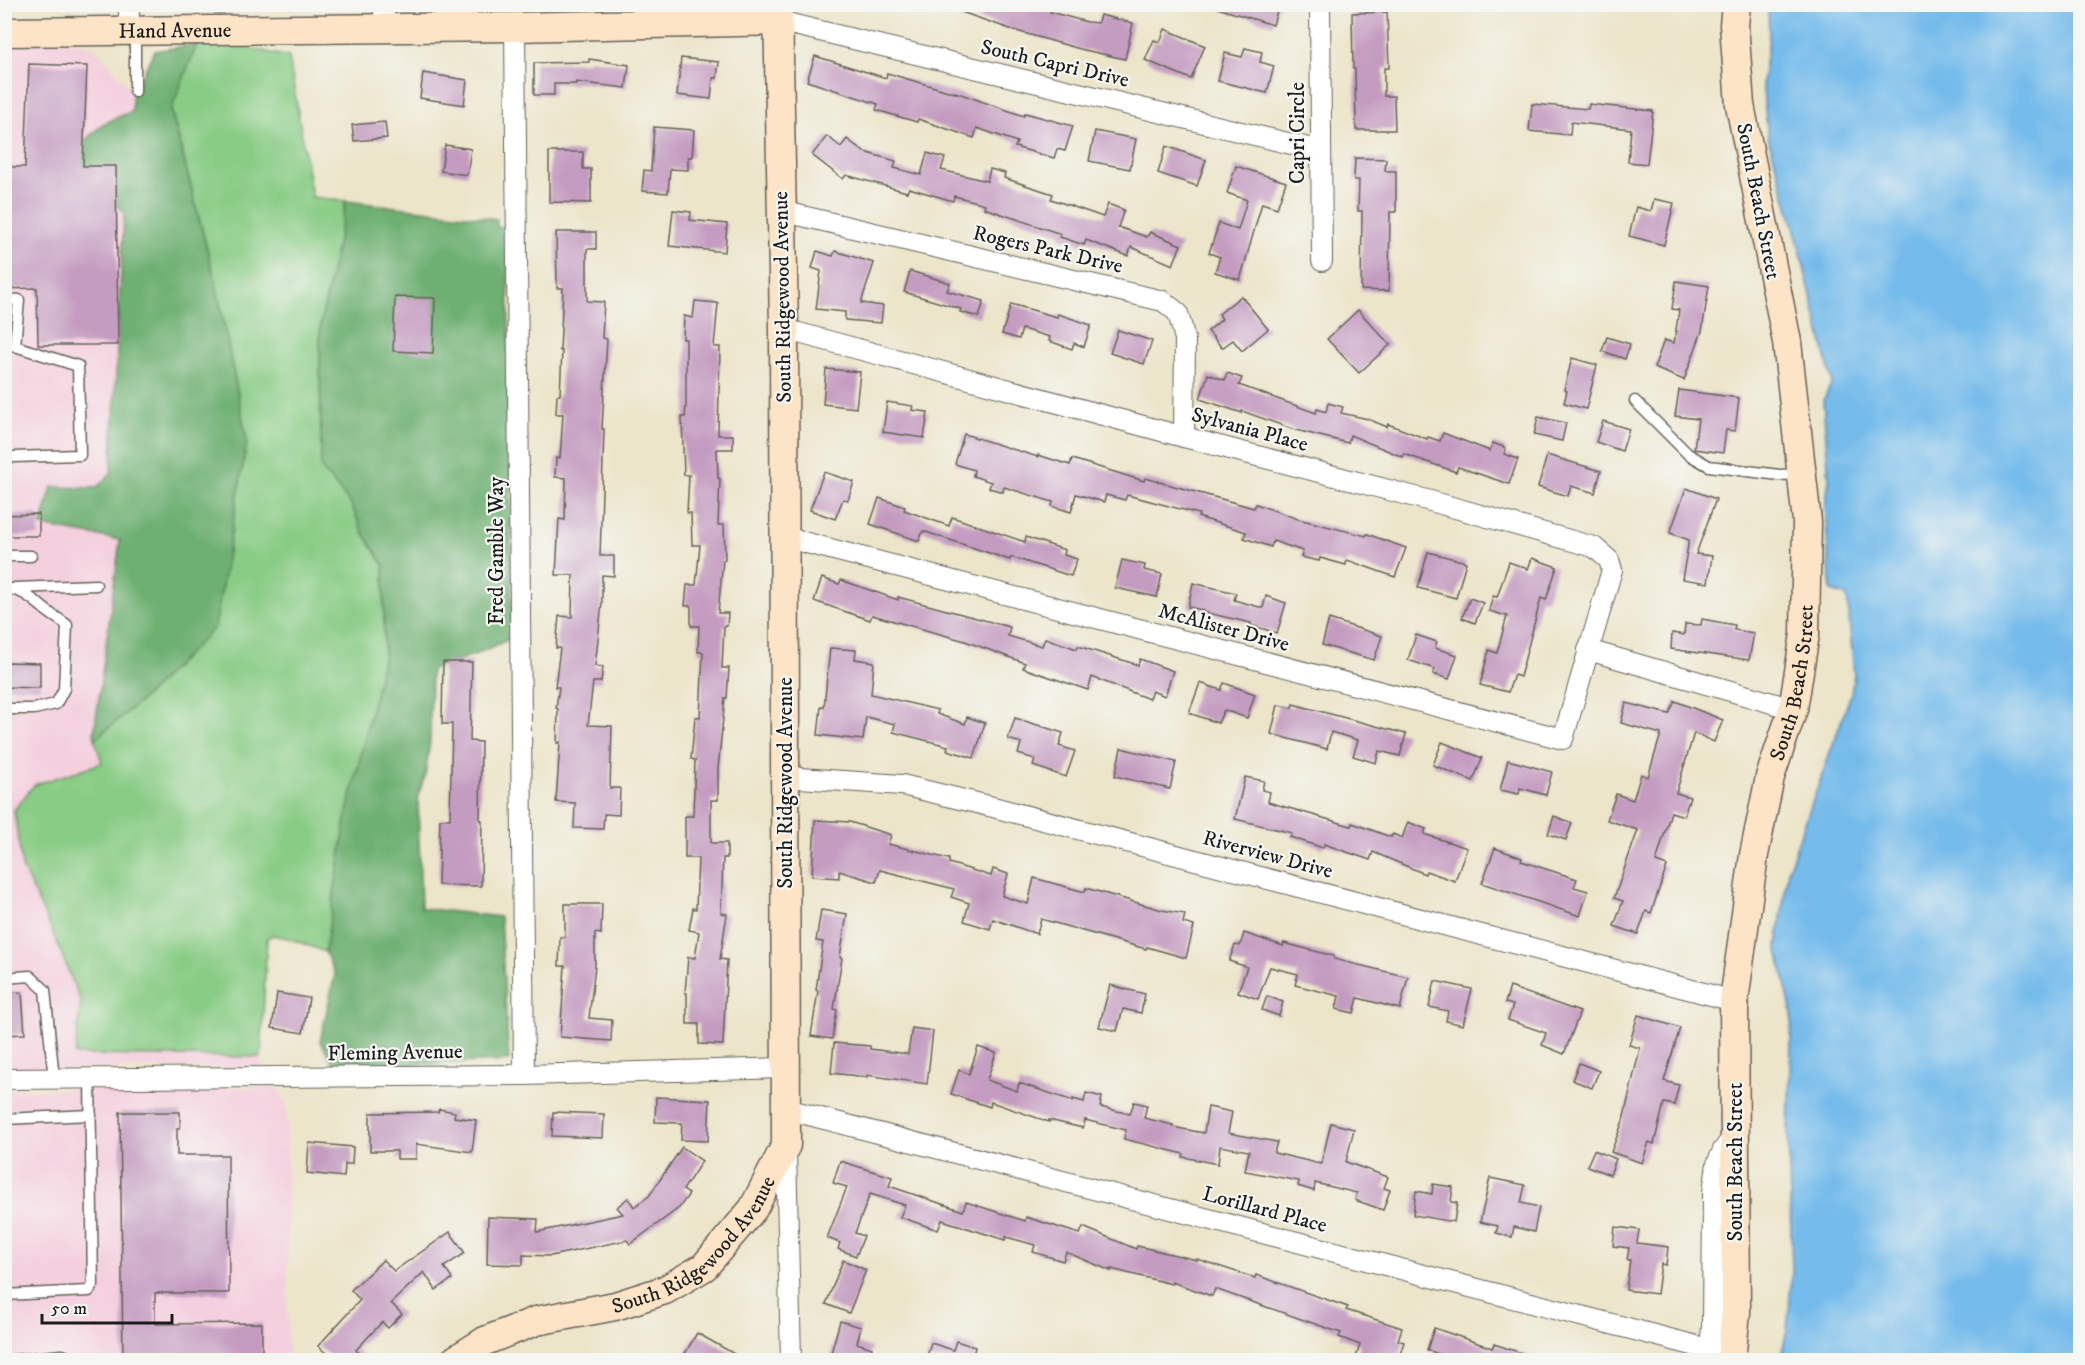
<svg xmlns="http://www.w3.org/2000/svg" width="2085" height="1365" font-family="'IM FELL DW Pica',serif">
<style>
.built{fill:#f4cfde}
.green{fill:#89cc85;stroke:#527450;stroke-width:1.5}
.forest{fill:#6eb072;stroke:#456647;stroke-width:1.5}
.water{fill:#74bbeb;stroke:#486c84;stroke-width:1.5}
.building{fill:#c49cc1}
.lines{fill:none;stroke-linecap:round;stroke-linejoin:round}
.lane-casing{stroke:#656259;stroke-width:13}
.street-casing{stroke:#656259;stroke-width:22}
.secondary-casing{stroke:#656259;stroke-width:31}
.lane{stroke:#fff;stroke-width:10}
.street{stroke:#fff;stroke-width:20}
.secondary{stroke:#fee4c6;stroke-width:28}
.labels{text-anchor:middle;stroke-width:4.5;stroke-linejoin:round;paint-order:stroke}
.street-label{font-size:21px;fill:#1c1c1c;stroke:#f6f6f2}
</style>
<rect width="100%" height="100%" fill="#f6f6f2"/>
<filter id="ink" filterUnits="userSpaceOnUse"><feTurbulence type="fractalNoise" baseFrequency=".0167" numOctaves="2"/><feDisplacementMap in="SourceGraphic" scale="12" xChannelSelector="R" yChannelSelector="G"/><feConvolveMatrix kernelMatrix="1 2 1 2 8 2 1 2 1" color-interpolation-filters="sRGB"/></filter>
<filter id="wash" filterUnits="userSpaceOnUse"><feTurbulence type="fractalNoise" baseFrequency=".008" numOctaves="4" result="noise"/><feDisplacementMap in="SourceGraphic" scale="24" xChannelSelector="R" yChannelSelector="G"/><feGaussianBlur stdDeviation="1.35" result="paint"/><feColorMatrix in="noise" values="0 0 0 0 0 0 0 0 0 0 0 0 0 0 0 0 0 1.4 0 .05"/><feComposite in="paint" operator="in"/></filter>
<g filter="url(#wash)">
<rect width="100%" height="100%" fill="#ece5ca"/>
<g class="built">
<polygon points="69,41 95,48 134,93 132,98 132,111 103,124 67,157 124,212 111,474 96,488 52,487 42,526 121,539 94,733 102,763 34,785 22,867 53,933 81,1002 75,1055 258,1057 264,1067 5,1070 4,42"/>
<polygon points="276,1087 287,1105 288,1360 5,1360 4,1090"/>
</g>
<polygon class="green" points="219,41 289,57 312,197 346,201 320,327 321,468 351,504 363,532 384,565 384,656 347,814 325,952 288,938 272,935 267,938 261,1057 75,1055 81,1002 53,933 22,867 14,810 34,785 102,763 95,739 146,696 215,626 247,441 216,284 171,109 197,44"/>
<g class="forest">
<polygon points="197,44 171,110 216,284 247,441 215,627 146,696 95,739 94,733 120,540 41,526 52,487 96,488 111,474 124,212 67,157 103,124 132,111 132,97 154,51"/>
<polygon points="346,201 497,219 497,227 508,228 512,638 474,655 431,669 430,741 425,777 418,795 421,908 500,917 509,1061 336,1067 320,1041 335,974 325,952 347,814 384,656 384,565 363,532 351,504 321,468 320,327"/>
</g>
<polygon class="water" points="1768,5 2080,5 2080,1360 1780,1360 1787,1331 1792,1271 1788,1130 1792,1014 1777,946 1788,870 1851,694 1854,674 1847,596 1831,591 1825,507 1829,480 1823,401 1832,382 1795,230 1768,137 1762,82 1769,39"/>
<g id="blocks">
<g class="building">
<polygon points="948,4 1052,4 1050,12 1087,22 1098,23 1100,15 1133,23 1125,59 1080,49 1013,30 947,7"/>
<polygon points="1217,4 1279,4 1273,25 1217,8"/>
<polygon points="1387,12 1389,68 1384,68 1384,96 1394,96 1395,130 1356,130 1355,69 1353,69 1352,13"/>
<polygon points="1165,29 1205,46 1191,79 1145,60 1154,40 1160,42"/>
<polygon points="1245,48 1262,52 1260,62 1274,66 1267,93 1218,81 1225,53 1242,57"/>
<polygon points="815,56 886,78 887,73 955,93 955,92 1024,116 1025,113 1073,126 1065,151 1057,149 1054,158 1015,147 1017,142 977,128 974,138 918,119 917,122 876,110 878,104 807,81"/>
<polygon points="681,58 719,62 717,78 713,78 711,99 677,95"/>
<polygon points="589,59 629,65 626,88 576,82 576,84 554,84 554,95 534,95 534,63 589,62"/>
<polygon points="29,64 87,66 83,166 116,166 118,345 38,345 37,288 4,289 4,167 25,167"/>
<polygon points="423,73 467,80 464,105 420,98"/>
<polygon points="1532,104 1588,109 1589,104 1653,111 1647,164 1628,162 1631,129 1571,122 1570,135 1529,131"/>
<polygon points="385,122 387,138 354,141 352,125"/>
<polygon points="654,127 694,130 692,157 688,157 688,170 670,169 668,193 642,191 644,170 651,171"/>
<polygon points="1095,131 1136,139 1130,169 1089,161"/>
<polygon points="827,136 841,147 847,139 864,152 896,161 894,168 921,175 927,153 945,158 941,170 987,181 990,169 1005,173 1004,178 1053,194 1051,199 1103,217 1108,204 1124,210 1118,227 1147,237 1150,232 1181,245 1173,265 1131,247 1128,256 1086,240 1084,245 1060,237 1061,234 984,208 985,204 954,196 953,201 909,188 907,192 846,175 843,179 812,155"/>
<polygon points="445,145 471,149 467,175 441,171"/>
<polygon points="1166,146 1206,160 1197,186 1158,173"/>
<polygon points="549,152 583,152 583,169 591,169 591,203 549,202"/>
<polygon points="1355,158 1386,159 1385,171 1396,171 1396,212 1390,212 1389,291 1361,290 1362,211 1358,211 1359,180 1354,180"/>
<polygon points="1236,166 1286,182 1277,208 1262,203 1240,280 1215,272 1220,257 1209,253 1219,223 1238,230 1247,200 1227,193"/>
<polygon points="1654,199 1674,203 1664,245 1629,236 1636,207 1651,211"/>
<polygon points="673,210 691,212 690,220 727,224 725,252 669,246"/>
<polygon points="556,232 596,232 596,249 587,249 587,301 604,302 602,338 607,339 602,429 604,429 600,556 614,556 614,576 602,575 602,603 595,666 603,667 601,682 593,682 588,725 612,726 610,788 620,788 619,815 604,814 603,829 574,828 575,803 556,802 560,742 557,743 558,709 556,708 559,687 555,687 560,648 556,648 559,616 572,617 573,575 556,575 559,519 565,520 566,478 555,477 556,458 560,458 563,414 556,414 557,395 560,395 562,351 560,351 563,288 557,288"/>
<polygon points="817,251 833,256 835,251 874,263 861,303 883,306 881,323 845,320 845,312 816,309 821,271 812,268"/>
<polygon points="910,271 950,283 947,291 984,301 979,317 960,312 961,309 904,292"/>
<polygon points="1676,281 1709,286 1702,331 1684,380 1654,368 1664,340 1674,343 1679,310 1672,309"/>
<polygon points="1241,296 1268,329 1242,351 1233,340 1222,348 1208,331 1222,319 1219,314"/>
<polygon points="395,297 435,298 433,353 393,351"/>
<polygon points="695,301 718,303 714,347 720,347 718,435 733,435 733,449 717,449 718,478 720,479 718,525 724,525 725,560 723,560 718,613 728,613 727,626 724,626 722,668 729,668 727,698 725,698 718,769 718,800 711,800 711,843 727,843 727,858 723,858 721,913 727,914 720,959 727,960 723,1045 699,1044 699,1024 687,1024 687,993 685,993 688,957 695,958 699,932 689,930 693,908 696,909 698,858 685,858 685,816 693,816 695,760 691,759 695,717 700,717 703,652 698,652 699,626 691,626 691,606 685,606 687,585 696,585 700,545 692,545 691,513 687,513 689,475 684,475 682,417 685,417 686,405 686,339 683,339 684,316 693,318"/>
<polygon points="1011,304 1057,317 1058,314 1091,325 1084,347 1074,343 1072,349 1049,341 1050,337 1022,329 1019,339 1002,334"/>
<polygon points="1358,310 1390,345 1359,373 1327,339"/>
<polygon points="1118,330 1152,341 1144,364 1110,353"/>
<polygon points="1607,337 1630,344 1625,359 1602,351"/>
<polygon points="1572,358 1597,365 1586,409 1564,403 1567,391 1564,390"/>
<polygon points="826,369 860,372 856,408 823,404"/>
<polygon points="1227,373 1242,378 1239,385 1316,413 1317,409 1326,412 1328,403 1343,407 1341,413 1368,419 1387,427 1388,424 1427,439 1428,437 1440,441 1443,433 1490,451 1493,443 1506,448 1504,454 1518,459 1509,484 1458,467 1456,472 1404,454 1403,457 1350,435 1348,443 1292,429 1242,411 1242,413 1200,399 1208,374 1225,380"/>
<polygon points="1679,390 1739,398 1735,431 1726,430 1723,453 1694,449 1698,419 1675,416"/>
<polygon points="887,402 913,406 912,410 928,412 924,438 883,432"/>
<polygon points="1538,417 1566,423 1562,441 1534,435"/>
<polygon points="1603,421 1629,429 1622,451 1596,442"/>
<polygon points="964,434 1038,457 1038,455 1070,465 1072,459 1144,481 1145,478 1254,508 1256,504 1298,519 1366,536 1367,534 1406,548 1395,577 1347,560 1346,565 1320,558 1319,561 1301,557 1303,551 1273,541 1271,547 1244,538 1246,532 1198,517 1199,514 1127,495 1125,500 1106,495 1104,502 1076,494 1071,512 1052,506 1053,502 1004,487 1003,492 989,488 991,482 973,476 974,470 955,464"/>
<polygon points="1547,455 1601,471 1595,493 1571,486 1568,496 1538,487"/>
<polygon points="824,472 854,482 848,500 843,499 835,519 810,510"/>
<polygon points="1686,488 1716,499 1696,554 1712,556 1708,583 1682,579 1689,540 1670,533"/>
<polygon points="879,498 905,507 904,510 949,526 952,517 1025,542 1026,537 1065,550 1064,555 1077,559 1071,576 1011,557 1010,560 923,531 919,541 870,524"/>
<polygon points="39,514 39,536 4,536 4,515"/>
<polygon points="1428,552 1466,562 1456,598 1418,588"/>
<polygon points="1532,558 1557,567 1546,600 1541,598 1520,677 1514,675 1508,692 1480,685 1489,650 1497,653 1507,616 1489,611 1493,596 1497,597 1509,562 1528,569"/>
<polygon points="1122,560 1145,565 1144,570 1162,574 1157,597 1115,588"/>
<polygon points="822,578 839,584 841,580 898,600 898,597 1010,627 1008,636 1042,646 1045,638 1077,649 1078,646 1138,665 1140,659 1173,671 1165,696 1152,691 1149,699 1092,677 1088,690 1023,668 1025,663 965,641 872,615 870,620 814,601"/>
<polygon points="1193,583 1236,593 1234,600 1263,608 1266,596 1286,603 1277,633 1250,625 1251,623 1203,612 1203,610 1188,607"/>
<polygon points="1470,598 1483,603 1475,623 1462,618"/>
<polygon points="1329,619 1382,636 1374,660 1322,645"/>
<polygon points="1702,619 1735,625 1734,630 1754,633 1749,660 1671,649 1672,633 1684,635 1685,624 1701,625"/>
<polygon points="1416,635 1437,642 1435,648 1457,655 1449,679 1433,674 1435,669 1408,660"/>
<polygon points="830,648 856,650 855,659 874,662 871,694 938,710 937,714 965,724 967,717 985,723 974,758 947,750 948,746 893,732 895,724 866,717 863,740 818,735 821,707 824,707"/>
<polygon points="7,662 40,663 40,688 4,687 4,670 7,670"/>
<polygon points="443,662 472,662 470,741 481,742 480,820 482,820 481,886 438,885 440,819 450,819 452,724 442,724"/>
<polygon points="1200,683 1221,690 1224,683 1255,694 1247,718 1224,710 1218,723 1189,713"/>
<polygon points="1675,701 1723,720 1714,742 1694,733 1676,793 1690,797 1684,816 1671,812 1656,862 1667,866 1651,913 1646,911 1638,934 1614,926 1623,901 1614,898 1638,830 1607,820 1616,794 1633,800 1641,774 1648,777 1661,734 1621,723 1626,703 1669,714"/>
<polygon points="1293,704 1406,734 1400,756 1379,751 1376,763 1353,756 1358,740 1331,732 1327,749 1271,734 1278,705 1292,708"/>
<polygon points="1015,718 1063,733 1059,746 1075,751 1066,777 1033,766 1035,759 1018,754 1021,743 1008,739"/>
<polygon points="1442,742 1482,758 1473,781 1433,765"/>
<polygon points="1121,748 1176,762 1170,789 1115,776"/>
<polygon points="1508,760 1552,772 1546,795 1520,788 1519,794 1500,790"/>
<polygon points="1245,777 1264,781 1262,790 1270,792 1268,802 1351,826 1352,823 1391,837 1393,834 1402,838 1408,822 1426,829 1424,834 1467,848 1455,881 1426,871 1425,874 1373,852 1370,860 1324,844 1323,848 1290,837 1292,833 1235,819"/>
<polygon points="1554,816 1572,823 1566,840 1548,834"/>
<polygon points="815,820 850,822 891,835 888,844 949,859 949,863 991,876 993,869 1008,874 1002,896 1028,904 1034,878 1085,892 1086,888 1162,910 1185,914 1183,923 1194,926 1186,958 1147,947 1146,949 1041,919 1037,934 993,919 990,929 964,921 969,903 951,897 954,889 880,870 876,882 839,871 839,878 812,876"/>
<polygon points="1495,848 1522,858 1521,861 1577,879 1574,887 1588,891 1580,916 1482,883"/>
<polygon points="565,904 602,904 601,934 595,933 595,966 589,1018 612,1020 611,1041 560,1037 565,966 559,966 560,937 565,937"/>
<polygon points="821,910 847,914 840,957 842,958 834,1009 837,1010 832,1039 811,1036 818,991 816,990 823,942 816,941"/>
<polygon points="1244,933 1283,946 1284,943 1334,956 1334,959 1408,977 1400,1009 1358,998 1354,1013 1336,1009 1339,996 1295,985 1298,974 1270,967 1258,999 1238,992 1247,967 1229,961 1235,945 1240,946"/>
<polygon points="1435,981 1472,989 1463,1025 1446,1021 1448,1011 1429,1007"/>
<polygon points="1110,985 1145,994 1141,1013 1123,1009 1117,1031 1099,1027"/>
<polygon points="1510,987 1580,1012 1564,1054 1542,1045 1546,1033 1508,1020 1513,1005 1505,1003"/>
<polygon points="22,992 25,1034 4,1035 4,993"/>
<polygon points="277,993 309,998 303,1033 272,1028"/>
<polygon points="1267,996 1283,1002 1279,1016 1262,1010"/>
<polygon points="1638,1015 1680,1028 1664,1081 1679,1085 1674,1105 1664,1103 1654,1144 1649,1142 1642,1163 1611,1152 1623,1121 1640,1048 1629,1045"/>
<polygon points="912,1028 933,1031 927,1084 867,1075 867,1077 831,1073 834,1043 870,1046 870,1049 908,1054"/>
<polygon points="978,1047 996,1053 987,1080 1017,1091 1019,1083 1073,1101 1073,1099 1084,1102 1086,1093 1102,1097 1100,1107 1130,1114 1134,1102 1147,1105 1144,1118 1173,1125 1172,1127 1204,1133 1208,1107 1232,1112 1228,1133 1277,1142 1274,1153 1321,1164 1331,1123 1354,1129 1346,1162 1388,1177 1384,1188 1390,1190 1383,1210 1355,1200 1357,1193 1315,1183 1314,1191 1298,1186 1299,1181 1245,1171 1249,1151 1220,1146 1218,1164 1183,1157 1184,1154 1124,1139 1126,1130 1085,1120 1083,1128 1049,1120 1049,1122 991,1102 990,1107 951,1094 959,1070 969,1074"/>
<polygon points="1579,1063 1599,1071 1592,1088 1572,1080"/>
<polygon points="656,1097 710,1100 708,1141 681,1140 682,1123 655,1122"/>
<polygon points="439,1109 455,1112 454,1117 476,1120 472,1152 416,1144 416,1159 397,1159 397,1151 370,1151 370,1113 438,1112"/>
<polygon points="120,1112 180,1112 180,1128 177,1128 177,1155 228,1155 229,1293 155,1293 155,1324 262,1323 262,1360 123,1360"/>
<polygon points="553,1112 604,1114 603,1138 552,1136"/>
<polygon points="309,1143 353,1147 352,1164 345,1164 344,1177 307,1173"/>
<polygon points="682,1147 702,1161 683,1190 689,1194 679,1208 630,1244 627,1240 551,1256 523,1255 523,1265 487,1264 488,1217 538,1219 537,1232 623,1214 617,1207 628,1198 634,1207 649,1196"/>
<polygon points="1594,1150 1616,1159 1610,1175 1587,1166"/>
<polygon points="840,1161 892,1177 889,1186 963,1211 966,1202 1025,1221 1026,1217 1080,1234 1083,1227 1136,1249 1137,1246 1197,1260 1197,1259 1255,1278 1256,1275 1348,1307 1346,1310 1402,1328 1398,1340 1404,1342 1398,1360 1355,1360 1360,1345 1339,1337 1341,1333 1215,1289 1212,1296 1172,1282 1172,1284 1111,1269 1111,1271 1066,1252 1063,1261 1033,1252 1035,1245 1006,1237 1005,1240 942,1220 938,1230 900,1217 905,1205 870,1194 855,1233 864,1236 856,1256 838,1249 840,1243 827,1238 847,1187 833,1183"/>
<polygon points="1490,1178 1525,1185 1521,1203 1539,1207 1534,1232 1514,1227 1512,1237 1496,1233 1498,1226 1480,1222"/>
<polygon points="1433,1184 1453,1187 1451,1202 1457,1203 1454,1222 1413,1215 1416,1191 1432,1194"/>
<polygon points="1615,1227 1639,1230 1637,1243 1668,1247 1666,1265 1661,1264 1657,1294 1626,1290 1630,1260 1627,1260 1629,1248 1613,1246"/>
<polygon points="450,1232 465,1253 444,1267 452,1279 436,1290 424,1272 391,1303 402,1314 388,1328 382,1322 356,1350 367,1360 334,1360 318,1346 360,1300 351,1290 383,1260 394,1271"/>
<polygon points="843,1260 866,1270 849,1313 826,1304"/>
<polygon points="840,1321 861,1327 857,1343 872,1348 869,1360 829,1360"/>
<polygon points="1434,1328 1492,1348 1494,1344 1537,1358 1536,1360 1457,1360 1427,1350"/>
<polygon points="697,1333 745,1360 681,1360"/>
<polygon points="956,1341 975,1347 973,1356 976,1357 976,1360 926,1360 931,1343 953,1350"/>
</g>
</g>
</g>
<g filter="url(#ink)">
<use href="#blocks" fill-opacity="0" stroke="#656259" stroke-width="1.5"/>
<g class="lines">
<g class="lane-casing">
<g id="lane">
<polyline points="135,92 135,33"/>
<polyline points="4,299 19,300 15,346 78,366 80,455 13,457"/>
<polyline points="1635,401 1688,454 1709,466 1779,475 1801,474"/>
<polyline points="4,556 31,556"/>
<polyline points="15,588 96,585"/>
<path d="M4,589C23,588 34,601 47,611C53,616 61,620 67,625L64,689L56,704L34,709H4"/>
<polyline points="4,978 30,976 45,990 54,1079"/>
<polyline points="4,1119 91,1115"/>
<polyline points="4,1295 89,1291 93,1285 90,1079"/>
<polyline points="13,1360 62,1355 77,1360"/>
</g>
</g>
<g class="street-casing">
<g id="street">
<polyline points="129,4 129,31"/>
<polyline points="1320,4 1322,261"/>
<polyline points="778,21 1321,151"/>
<polyline points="515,27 524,1075"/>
<polyline points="384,28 384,4"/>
<polyline points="781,211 1163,301 1178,313 1185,339 1184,437"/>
<polyline points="784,537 1563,739 1612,570 1609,560 1594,547 1427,500 1184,437 784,329"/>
<polyline points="1588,650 1793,709"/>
<polyline points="785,777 902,785 989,806 1734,1001"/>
<polyline points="4,1079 524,1075 786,1068"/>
<polyline points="786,1109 1731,1355"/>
<polyline points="786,1150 791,1360"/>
<polyline points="1709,1360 1712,1326 1713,1192 1717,1164 1723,1150 1735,1134"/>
</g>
</g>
<g class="secondary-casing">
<g id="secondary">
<path id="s1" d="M4,32L515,27L778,21"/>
<path id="s2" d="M455,1360L485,1341L536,1321L615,1306L665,1290L704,1267L753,1209L786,1145L784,329L778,4"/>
<path id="s3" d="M1731,1360L1736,1312L1734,1001L1754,855L1770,777L1793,709L1805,634L1807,522L1787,342L1740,105L1734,25L1736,4"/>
</g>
</g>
<use href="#lane" class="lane"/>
<use href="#street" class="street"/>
<use href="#secondary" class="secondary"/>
</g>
</g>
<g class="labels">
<g class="street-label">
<text dy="7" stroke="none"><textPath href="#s1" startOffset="171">Hand Avenue</textPath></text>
<text transform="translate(1055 63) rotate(13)" y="7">South Capri Drive</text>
<text transform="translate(1297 133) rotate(-90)" y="7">Capri Circle</text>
<text transform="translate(1759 201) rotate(79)" y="7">South Beach Street</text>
<text transform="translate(1048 249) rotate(13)" y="7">Rogers Park Drive</text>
<text transform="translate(782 297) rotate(-91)" y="7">South Ridgewood Avenue</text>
<text transform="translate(1250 429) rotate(15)" y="7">Sylvania Place</text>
<text transform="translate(496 551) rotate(-90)" y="7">Fred Gamble Way</text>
<text transform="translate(1224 627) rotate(15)" y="7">McAlister Drive</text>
<text dy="7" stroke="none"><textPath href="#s3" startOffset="684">South Beach Street</textPath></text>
<text transform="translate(785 783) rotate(-90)" y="7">South Ridgewood Avenue</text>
<text transform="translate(1268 854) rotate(15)" y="7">Riverview Drive</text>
<text transform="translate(395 1052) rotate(-1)" y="7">Fleming Avenue</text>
<text transform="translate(1735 1162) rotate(-90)" y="7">South Beach Street</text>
<text transform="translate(1265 1209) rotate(15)" y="7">Lorillard Place</text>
<text dy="7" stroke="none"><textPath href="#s2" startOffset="274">South Ridgewood Avenue</textPath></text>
</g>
</g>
<rect width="2085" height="1365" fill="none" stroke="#f6f6f2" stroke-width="24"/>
<path d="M42 1314v9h130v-9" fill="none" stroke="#1c1c1c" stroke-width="3"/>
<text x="51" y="1314" font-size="18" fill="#1c1c1c" stroke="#f6f6f2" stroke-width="4.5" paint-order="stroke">50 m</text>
</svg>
